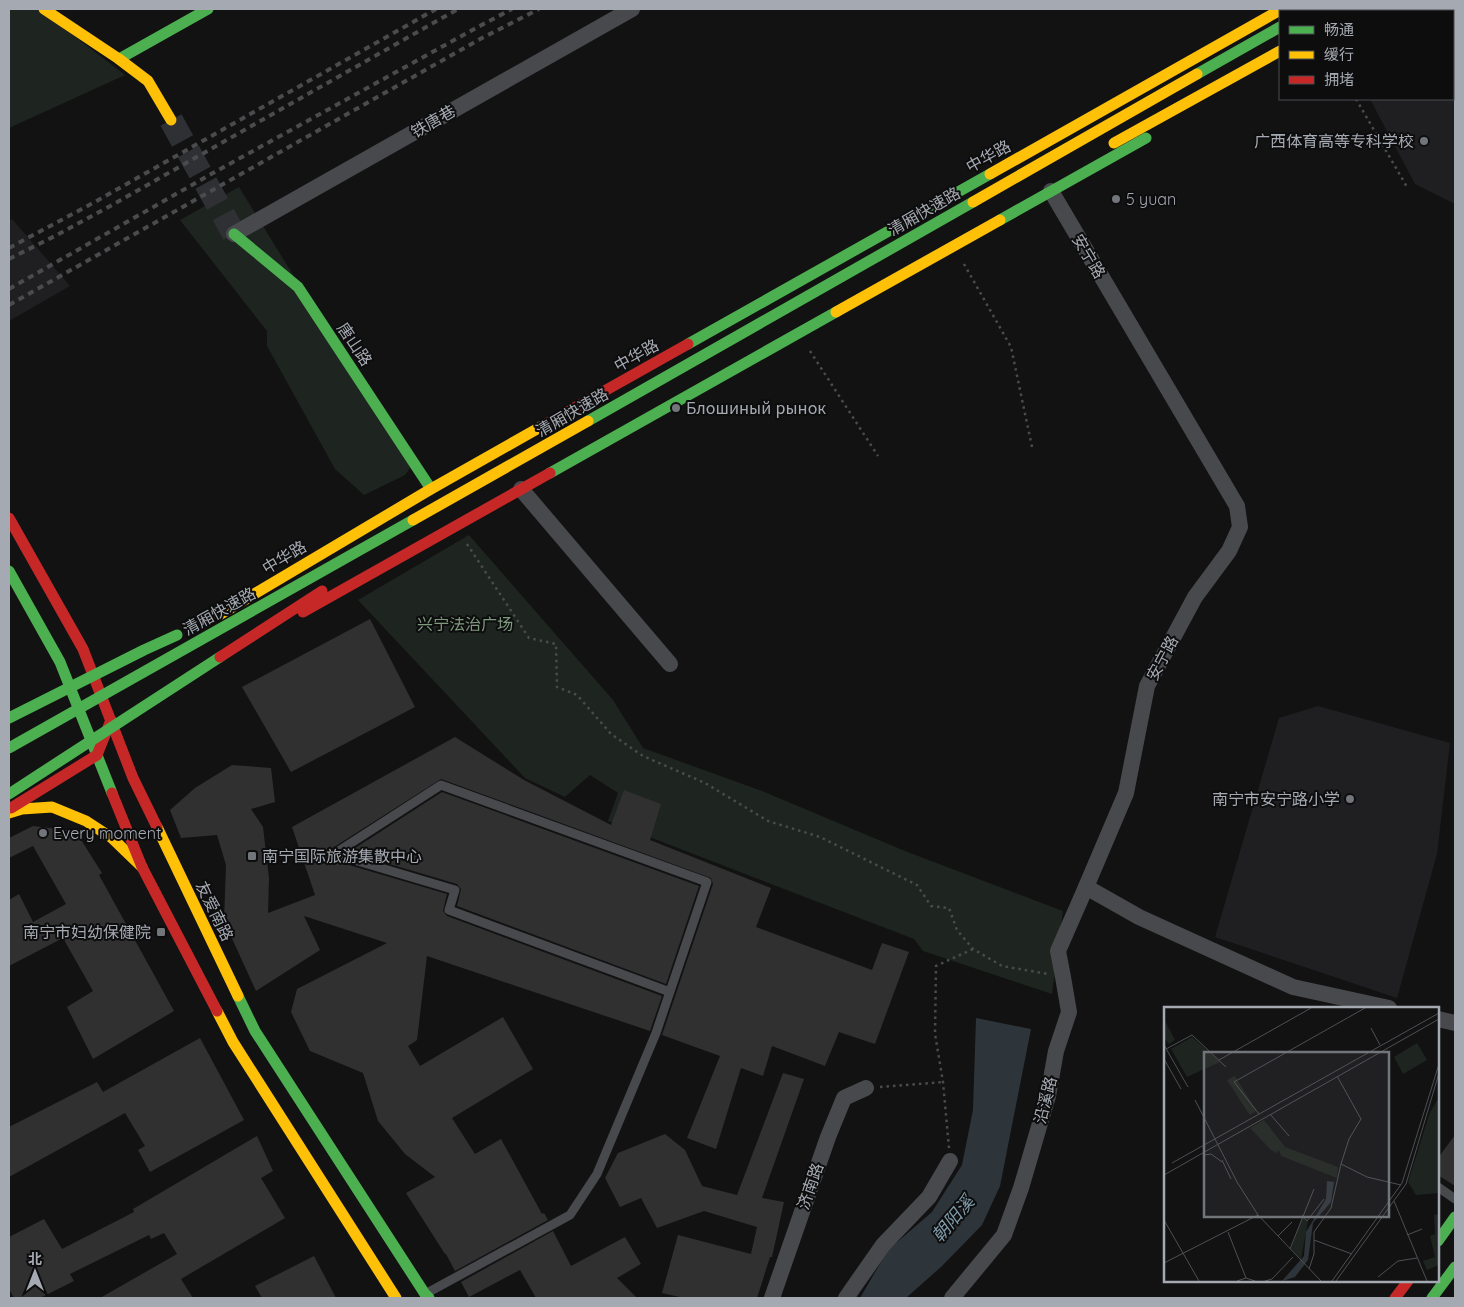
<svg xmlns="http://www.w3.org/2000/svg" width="1464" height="1307" font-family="Quicksand,'Noto Sans SC',sans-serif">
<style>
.built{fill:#1f1f21}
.green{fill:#1e241f}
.water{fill:#2e353a}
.building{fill:#303031}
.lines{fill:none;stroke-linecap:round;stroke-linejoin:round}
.secondary-tunnel{stroke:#2f3033;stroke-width:24;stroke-dasharray:24 12;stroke-linecap:butt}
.path{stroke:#494b4d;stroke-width:2.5;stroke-dasharray:2.5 4;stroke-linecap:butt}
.lane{stroke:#48494c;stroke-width:9}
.street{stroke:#48494c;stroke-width:16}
.fast{stroke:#4caf50;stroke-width:11}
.slow{stroke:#ffc107;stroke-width:11}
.jam{stroke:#c62828;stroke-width:11}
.rail{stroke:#4a4b4d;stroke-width:4;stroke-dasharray:6 5;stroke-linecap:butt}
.fast-bridge{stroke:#4caf50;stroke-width:11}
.slow-bridge{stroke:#ffc107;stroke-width:11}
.jam-bridge{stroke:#c62828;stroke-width:11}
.poi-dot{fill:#72757a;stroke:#0d0d0e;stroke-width:2}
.labels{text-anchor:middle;stroke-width:4;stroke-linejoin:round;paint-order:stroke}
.street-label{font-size:16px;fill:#a5aab2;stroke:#0d0d0e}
.poi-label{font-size:16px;fill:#a5aab2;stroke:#0d0d0e;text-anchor:start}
.park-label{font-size:16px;fill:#7f9a7e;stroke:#0d0d0e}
.water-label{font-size:18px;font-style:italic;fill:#7f9aa9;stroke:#0d0d0e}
.inset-road{fill:none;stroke:#4d4f53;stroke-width:1}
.view{fill:#72757a;fill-opacity:0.15;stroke:#72757a;stroke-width:2.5}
.inset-edge{fill:none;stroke:#a5aab2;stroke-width:2.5}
</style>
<rect width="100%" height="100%" fill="#121213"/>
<g class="built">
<polygon points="1455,21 1455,204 1415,184 1370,99 1453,99 1453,23"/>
<polygon points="12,219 70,286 9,321 9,221"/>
<polygon points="1318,706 1450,743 1437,854 1397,998 1215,937 1279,718"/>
</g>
<g class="green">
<polygon points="9,9 39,9 125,75 9,128"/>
<polygon points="239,187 407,460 410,468 405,475 364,495 335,469 267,346 267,331 180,220"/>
<polygon points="469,535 613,700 643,748 762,791 905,851 1063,911 1052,994 923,951 914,939 608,821 618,793 590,775 565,797 525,778 358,600"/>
</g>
<polygon class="water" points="976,1018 1031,1029 1000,1186 982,1225 942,1266 906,1298 860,1298 888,1250 932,1212 962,1165 973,1110"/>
<g class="building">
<polygon points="370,619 415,707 291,772 242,687"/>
<polygon points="455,737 524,780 611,825 624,790 661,804 650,840 771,888 756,927 872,970 882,943 909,952 875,1044 839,1032 825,1066 772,1046 763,1076 741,1068 716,1149 687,1138 720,1056 662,1035 713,884 711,878 441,779 331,849 328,854 329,858 332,860 447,894 443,911 447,916 662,996 650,1031 427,956 417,1040 408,1046 420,1066 503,1017 533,1069 452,1118 475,1154 501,1139 542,1214 544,1213 548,1220 455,1271 446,1254 445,1254 406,1193 435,1177 405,1154 378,1121 363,1073 310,1051 291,1012 297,989 387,943 304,916 320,950 256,991 224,921 226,865 217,835 181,838 170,810 195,788 232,765 271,768 275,802 251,809 263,827 269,878 268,913 315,895 292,827"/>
<polygon points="442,792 699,886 666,984 457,906 461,889 457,884 349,852"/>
<polygon points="33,826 67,830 78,835 102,873 99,875 174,1011 93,1059 67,1007 93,991 63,938 9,966 9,900 19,894 33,922 66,904 33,846 9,858 9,838"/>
<polygon points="200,1038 244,1120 150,1172 138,1150 145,1146 125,1113 9,1177 9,1127 97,1082 103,1092"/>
<polygon points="783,1073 804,1079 762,1198 784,1202 772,1257 770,1257 757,1298 684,1298 662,1293 678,1235 751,1254 757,1227 704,1211 657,1228 641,1198 620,1207 605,1178 618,1153 665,1134 685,1150 702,1186 737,1195"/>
<polygon points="1455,1135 1455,1186 1438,1175 1438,1158"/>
<polygon points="257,1136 273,1171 261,1178 285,1218 181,1279 193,1298 100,1298 177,1254 164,1233 151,1239 149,1235 70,1274 74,1281 40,1298 14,1298 9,1289 9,1237 44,1219 62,1249 134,1212 133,1209"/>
<polygon points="553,1231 571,1266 625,1237 641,1264 617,1278 637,1298 536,1298 520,1270 469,1297 461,1282"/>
<polygon points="314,1256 336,1298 262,1298 255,1286"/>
</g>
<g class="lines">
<polyline class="secondary-tunnel" points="171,120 234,234"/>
<g class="path">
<polyline points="1356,99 1407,187"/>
<polyline points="964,264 1011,347 1032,447"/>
<polyline points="810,351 878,456"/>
<polyline points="467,544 529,638 556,644 557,687 577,695 611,734 643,756 705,783 768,821 820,837 917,885 931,906 949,908 957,930 973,949 1002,966 1048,974"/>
<polyline points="880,1087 943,1082"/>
<polyline points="949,1148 943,1082 935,1034 936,966 973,949"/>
</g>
<g class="lane">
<polyline points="1438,1187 1455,1199"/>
<polyline points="427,1293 570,1215 597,1174 656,1033 707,882 441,785 334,854 455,890 449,910 670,992"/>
</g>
<g class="street">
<polyline points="1051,191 1237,506 1240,527 1229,551 1195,597 1147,686 1126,793 1086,887 1139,917 1293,987 1389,1008"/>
<polyline points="234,234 632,9"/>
<polyline points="521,489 670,664"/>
<polyline points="1438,1019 1455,1023"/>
<polyline points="772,1298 828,1137 844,1098 866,1088"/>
<polyline points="846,1298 883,1245 929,1197 950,1161"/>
<polyline points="952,1298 1004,1235 1021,1188 1048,1096 1056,1051 1069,1012 1063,977 1058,951 1086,887"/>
</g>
<g class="fast">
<polyline points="1309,11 1313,9"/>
<polyline points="1373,11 1377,9"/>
<polyline points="119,59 208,9"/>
<polyline points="1000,220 1146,138"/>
<polyline points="234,234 298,287 431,489"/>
<polyline points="688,344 990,174"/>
<polyline points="550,473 836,312"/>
<polyline points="9,571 60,662 112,793"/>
<polyline points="238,996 255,1031 425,1294 429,1298"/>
<polyline points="1438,1241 1455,1217"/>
<polyline points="1432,1298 1455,1267"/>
</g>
<g class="slow">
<polyline points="44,9 119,59 148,81 171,120"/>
<polyline points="990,174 1282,9"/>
<polyline points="836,312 1000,220"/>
<polyline points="219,615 431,489 544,425"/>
<polyline points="9,813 22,809 52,807 86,821 112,838 142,867"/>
<polyline points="157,827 238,996"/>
<polyline points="217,1011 233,1042 396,1298"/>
</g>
<g class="jam">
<polyline points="544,425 688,344"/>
<polyline points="9,518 83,649 133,778 157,827"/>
<polyline points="303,612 550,473"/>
<polyline points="112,793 142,867 217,1011"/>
<polyline points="11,808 97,755 111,720"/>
<polyline points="1395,1298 1408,1281"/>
</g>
<g class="rail">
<polyline points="9,248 93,203 436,9"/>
<polyline points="9,259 55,236 112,205 458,9"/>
<polyline points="9,289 213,173 476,28 512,9"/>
<polyline points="9,305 482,38 539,9"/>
</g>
<g class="fast-bridge">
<polyline points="1197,74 1280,27"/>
<polyline points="588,421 973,202"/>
<polyline points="9,718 144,650 177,635"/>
<polyline points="9,748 413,520"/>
<polyline points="9,794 220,657"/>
</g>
<g class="slow-bridge">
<polyline points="1114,143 1280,51"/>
<polyline points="973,202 1197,74"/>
<polyline points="413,520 588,421"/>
</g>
<polyline class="jam-bridge" points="220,657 322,591"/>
</g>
<g class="poi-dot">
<circle cx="1424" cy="141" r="5"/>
<circle cx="1116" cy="199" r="5"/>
<circle cx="676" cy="408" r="5"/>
<circle cx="1350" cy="799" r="5"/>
<circle cx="43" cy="833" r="5"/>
<rect x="247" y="851" width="10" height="10" rx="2.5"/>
<rect x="156" y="927" width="10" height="10" rx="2.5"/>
</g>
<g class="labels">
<g class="street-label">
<text transform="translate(433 121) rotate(-30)" y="6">铁唐巷</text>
<text transform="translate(988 156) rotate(-29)" y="6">中华路</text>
<text transform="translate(924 211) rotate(-30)" y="6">清厢快速路</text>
<text transform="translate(1089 256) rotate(59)" y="6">安宁路</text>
<text transform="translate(355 344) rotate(56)" y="6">唐山路</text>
<text transform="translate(636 355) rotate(-29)" y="6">中华路</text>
<text transform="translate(572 412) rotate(-30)" y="6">清厢快速路</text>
<text transform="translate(284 557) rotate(-31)" y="6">中华路</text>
<text transform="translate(219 611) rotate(-29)" y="6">清厢快速路</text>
<text transform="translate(1162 658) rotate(-62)" y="6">安宁路</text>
<text transform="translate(215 911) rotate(64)" y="6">友爱南路</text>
<text transform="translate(1045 1100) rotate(-76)" y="6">沿溪路</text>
<text transform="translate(810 1186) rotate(-71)" y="6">济南路</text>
</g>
<g class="poi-label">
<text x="1414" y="147" text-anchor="end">广西体育高等专科学校</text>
<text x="1126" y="205">5 yuan</text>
<text x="686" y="414">Блошиный рынок</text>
<text x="1340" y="805" text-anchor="end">南宁市安宁路小学</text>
<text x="53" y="839">Every moment</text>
<text x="262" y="862">南宁国际旅游集散中心</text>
<text x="151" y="938" text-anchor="end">南宁市妇幼保健院</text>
</g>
<g class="park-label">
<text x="465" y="630">兴宁法治广场</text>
</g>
<g class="water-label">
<text transform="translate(953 1219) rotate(-50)" y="6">朝阳溪</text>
</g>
</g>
<g transform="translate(1164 1007)">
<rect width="275" height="275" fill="#121213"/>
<path d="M0,12L11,33L5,37L0,31ZM28,30L56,55L23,70L7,42ZM253,36L263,53L239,67L230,50ZM71,69L92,103L91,105L86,108L83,104L63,73ZM275,69V186L252,188L244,175L266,105L274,92ZM100,113L121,140L174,160L173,171L117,149L115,143L112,146L107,143L86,121ZM275,207V258L263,263L259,254L271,250L266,229L271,227L270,208ZM139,209L144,214L137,252L127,242Z" fill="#1e241f"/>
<path d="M163,174L170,175L167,195L149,216L144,253L131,270L118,274L140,249L142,225L162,192Z" fill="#2e353a"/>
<path class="inset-road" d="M207,21L216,38M0,38L24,80M2,42L28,28L62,60M0,52L17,82M55,53L147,1M173,69L197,112L185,132L177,157L203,170L237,178M31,93L73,175L94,208L157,274M95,107L70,75L201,1M106,107L125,129M40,148L47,147L58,155M58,153L67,172M8,156L275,6M0,168L275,12M230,194L263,274M138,208L143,214L160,192M0,213L35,274M64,225L82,271M243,228L258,222M114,229L128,215M150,233L188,247M126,242L150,182M0,256L94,208M145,262L150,247V225L167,201L177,157M214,270L234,254L253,251M73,274L82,271L91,274M101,274L108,272L129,250M168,274L238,176L275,57M172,274L242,177L275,66"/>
<path class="view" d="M40,45H225V210H40Z"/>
<rect width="275" height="275" class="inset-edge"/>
</g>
<rect width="1464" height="1307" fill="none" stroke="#a5aab2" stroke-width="20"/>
<rect x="1279" y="10" width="175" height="90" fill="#0d0d0e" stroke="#4a4c50"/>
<rect x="1289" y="26" width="25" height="8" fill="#4caf50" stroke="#4a4c50"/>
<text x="1324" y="35" font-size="15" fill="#a5aab2">畅通</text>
<rect x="1289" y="51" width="25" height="8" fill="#ffc107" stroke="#4a4c50"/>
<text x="1324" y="60" font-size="15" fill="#a5aab2">缓行</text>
<rect x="1289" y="76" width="25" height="8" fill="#c62828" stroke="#4a4c50"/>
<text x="1324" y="85" font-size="15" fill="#a5aab2">拥堵</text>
<g transform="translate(35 1272)" stroke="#0d0d0e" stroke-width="4" paint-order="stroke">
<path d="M0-4L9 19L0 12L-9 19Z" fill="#a5aab2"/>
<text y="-8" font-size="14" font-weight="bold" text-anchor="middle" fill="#a5aab2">北</text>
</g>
</svg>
